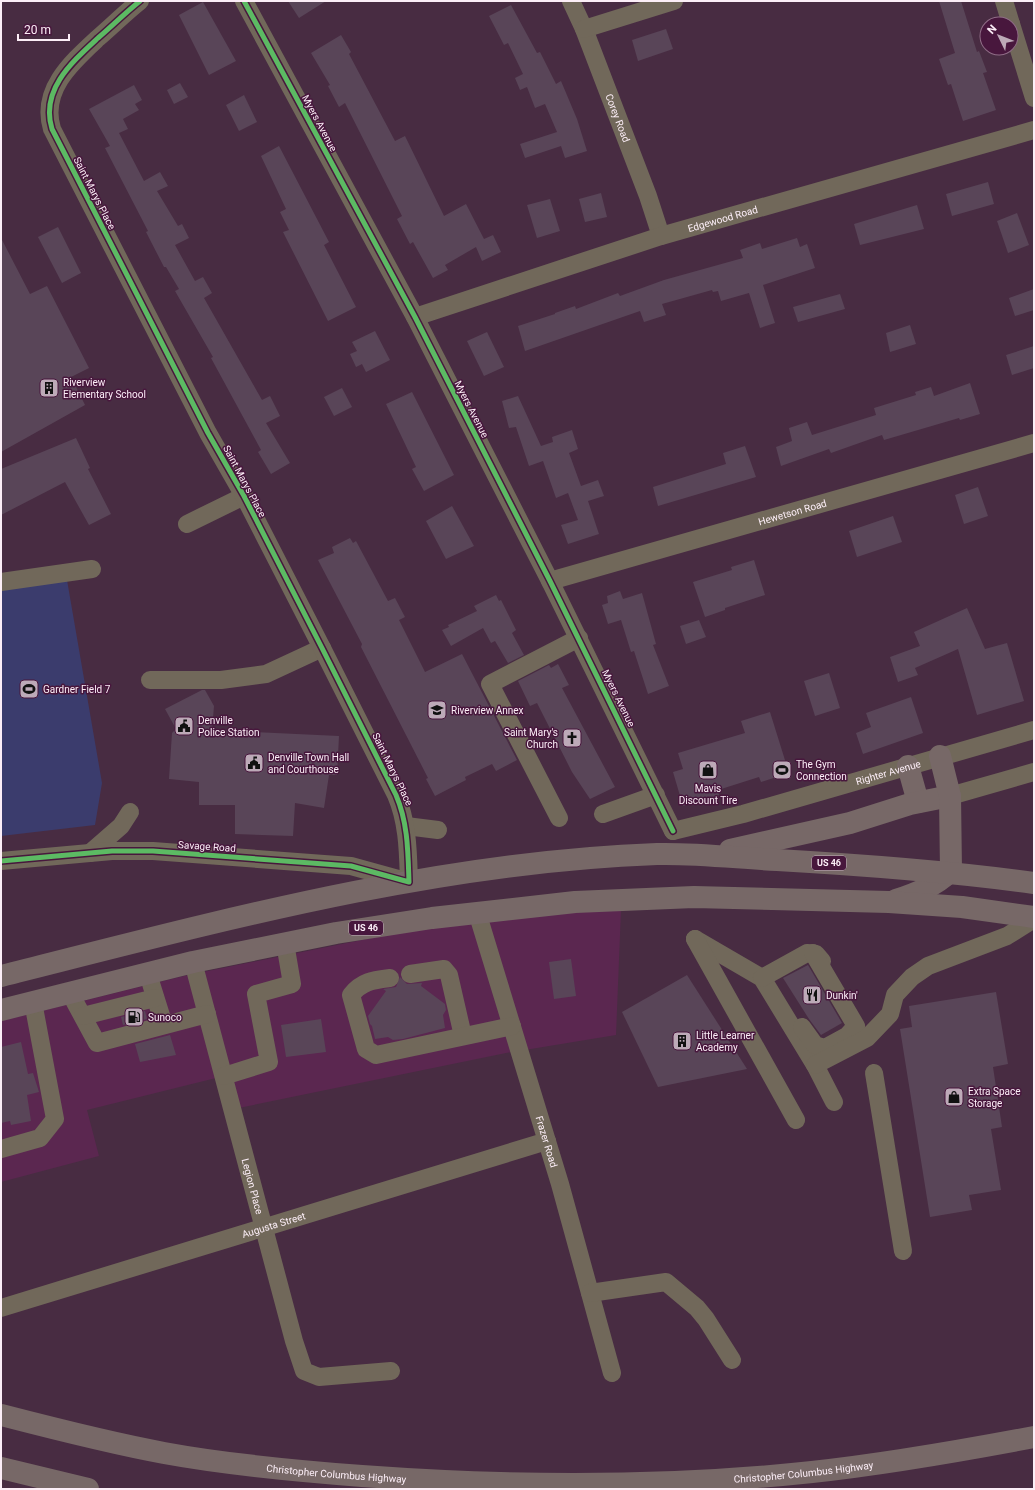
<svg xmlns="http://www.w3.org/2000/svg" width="1035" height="1490" font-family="Roboto,sans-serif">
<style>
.built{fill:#5b2750}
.green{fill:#3b3c6d}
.building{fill:#594558}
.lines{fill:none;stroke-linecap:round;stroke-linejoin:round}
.minor{stroke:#71685a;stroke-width:18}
.highway{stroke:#776867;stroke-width:22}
.cycleway-casing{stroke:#48173d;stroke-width:8}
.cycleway{stroke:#5cba63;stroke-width:5}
.labels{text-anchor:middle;stroke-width:3;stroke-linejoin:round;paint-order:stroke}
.shield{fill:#48173d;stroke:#c6aebf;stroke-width:1}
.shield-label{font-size:9px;font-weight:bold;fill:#fceef7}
.street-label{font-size:10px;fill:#fceef7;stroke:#48173d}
.poi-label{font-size:10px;fill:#fceef7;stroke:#48173d;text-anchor:start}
</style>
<rect width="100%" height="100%" fill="#482c42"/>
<polygon class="built" points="621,910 616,1035 506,1053 229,1110 216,1078 87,1110 99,1156 1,1182 1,1021 188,975 466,919"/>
<polygon class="green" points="67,580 102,783 95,825 1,836 1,589"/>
<g class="building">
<polygon points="288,1 326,1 299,18"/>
<polygon points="939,1 961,1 977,52 979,51 987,72 983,73 996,110 963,121 951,84 948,85 939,59 955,53"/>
<polygon points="203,2 236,61 209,75 179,15"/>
<polygon points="511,5 537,53 540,52 556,84 561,81 577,119 587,151 565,158 561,146 525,158 520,144 557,132 545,104 535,108 527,87 520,90 515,78 523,74 508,43 504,45 489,16"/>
<polygon points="666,29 673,49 638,61 632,40"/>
<polygon points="341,35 351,52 349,54 395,141 405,136 444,216 466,204 484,239 493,235 501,252 482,261 476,247 445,265 448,270 433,278 413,242 410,244 397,219 402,216 345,103 339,107 328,86 330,85 311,53"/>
<polygon points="180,83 188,97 174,104 167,90"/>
<polygon points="134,85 142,100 135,104 139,110 123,119 128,129 119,133 144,181 160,172 168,186 157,191 178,226 182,224 189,238 175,245 195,281 203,277 212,293 204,298 262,400 270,396 280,416 266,423 290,463 271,474 258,452 261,450 211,358 213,357 175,291 179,289 166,267 164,267 146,232 148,231 105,148 110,146 89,109"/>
<polygon points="244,95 257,122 239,131 226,105"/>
<polygon points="279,146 329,242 324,245 356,307 328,321 283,232 289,230 280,212 286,209 261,156"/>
<polygon points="988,182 994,204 952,216 946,194"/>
<polygon points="601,193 607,217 585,222 579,199"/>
<polygon points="550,199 560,231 537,238 527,205"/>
<polygon points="917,205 924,229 860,245 854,224"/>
<polygon points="1017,213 1029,245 1008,253 997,221"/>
<polygon points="58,227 81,273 62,283 38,237"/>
<polygon points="1,238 30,294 47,286 89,368 71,377 85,405 1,452"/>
<polygon points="797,238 800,247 807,244 815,268 763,285 775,323 760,328 749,293 721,301 718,291 713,292 712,290 662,304 666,315 644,322 640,311 525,351 518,326 555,314 555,313 575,306 576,309 618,293 620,296 664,280 743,258 740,250 760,243 762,249"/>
<polygon points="1034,289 1034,310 1015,316 1009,298"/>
<polygon points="840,294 845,309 798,322 793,307"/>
<polygon points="910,325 916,344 890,352 886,333"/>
<polygon points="375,331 390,360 366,372 362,364 356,367 350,354 357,351 352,342"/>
<polygon points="487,332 504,367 484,376 467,341"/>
<polygon points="1034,346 1034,368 1012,375 1006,355"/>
<polygon points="970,383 980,414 960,420 959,418 884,440 882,435 831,453 829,449 781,466 776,447 792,441 789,428 807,422 812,435 876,415 874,408 916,395 915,392 931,387 934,396"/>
<polygon points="342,388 352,407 334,416 324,397"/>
<polygon points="412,392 454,475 424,491 412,469 416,467 386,404"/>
<polygon points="518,396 541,446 553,442 552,437 572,430 578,449 569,453 581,486 598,480 604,496 588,501 599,534 568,544 561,525 578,520 568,493 556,498 543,461 529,466 516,427 509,428 502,401"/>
<polygon points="76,438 90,468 88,469 111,514 89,525 65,482 1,515 1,469"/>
<polygon points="745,446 756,477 658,506 653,487 726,464 723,453"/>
<polygon points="978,487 988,516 964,524 955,495"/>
<polygon points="452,506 474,546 446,559 426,521"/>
<polygon points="893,516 902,542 857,557 849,531"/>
<polygon points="350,538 353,543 356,541 388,601 395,598 405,617 399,620 425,672 462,654 517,760 496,771 492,764 465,777 466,780 435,796 426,779 428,778 361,647 362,644 318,560 334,553 332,547"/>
<polygon points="754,560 765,595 725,608 725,610 705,617 693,582 732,570 731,567"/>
<polygon points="620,591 623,599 642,593 656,644 653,645 669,686 648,694 634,651 631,652 621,620 608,624 602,605 608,603 607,596"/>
<polygon points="496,595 499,601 501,600 516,630 512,633 524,655 508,663 495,641 491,643 483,628 451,646 442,630 449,627 448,625 477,611 474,606"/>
<polygon points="967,608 985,649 1007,643 1024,701 977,715 958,649 915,668 918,675 898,682 890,657 920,646 914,632"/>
<polygon points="699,620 706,637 686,644 680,626"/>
<polygon points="558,664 569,685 562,688 615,787 590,799 572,772 537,703 530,706 518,681 549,665 551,668"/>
<polygon points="829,673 840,708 815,716 804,681"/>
<polygon points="202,690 205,690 214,706 212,730 339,736 337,775 329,775 324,808 295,803 293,836 235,834 235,805 199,805 199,782 169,779 172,733 176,729 165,709"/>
<polygon points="911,697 923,733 863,754 856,733 871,727 866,713"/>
<polygon points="770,712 789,773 761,782 759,777 718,790 719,795 683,806 673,772 683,769 678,753 745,733 741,721"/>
<polygon points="571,959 576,996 554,999 549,962"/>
<polygon points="808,965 842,1023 821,1035 809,1019 783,978"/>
<polygon points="687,975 747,1069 658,1087 622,1012"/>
<polygon points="400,977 407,984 422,983 421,986 445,1004 446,1010 443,1015 445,1028 403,1039 393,1040 388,1037 375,1039 372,1026 370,1024 368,1016 386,991 383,989 396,987"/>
<polygon points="996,992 1008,1064 993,1067 1002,1127 991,1129 1001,1190 969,1195 972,1210 930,1217 900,1029 912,1027 909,1006"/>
<polygon points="145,1011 147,1019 123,1025 121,1017"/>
<polygon points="321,1019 326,1052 286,1057 281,1025"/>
<polygon points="170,1035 176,1055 140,1062 135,1044"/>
<polygon points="21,1042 28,1074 33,1073 39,1092 27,1095 31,1121 11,1125 10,1121 1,1123 1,1047"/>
</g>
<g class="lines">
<g class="minor">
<polyline points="244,1 415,317 550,581 673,831"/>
<path id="s1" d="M571,1L584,29L648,196L661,236"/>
<polyline points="1004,1 1011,24"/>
<polyline points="1011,24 1034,98"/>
<polyline points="584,29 674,1"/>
<path id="s2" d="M415,317L661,236L1034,130"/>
<polyline points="187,524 244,496"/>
<path id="s3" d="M550,581L1034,443"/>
<polyline points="1,582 92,569"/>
<polyline points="150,680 221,680 266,674 322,648"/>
<polyline points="950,796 1034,772"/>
<polyline points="603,814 656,795"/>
<polyline points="559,818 490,684 579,638"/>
<polyline points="406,826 438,830"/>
<path id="s4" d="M673,831L743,814L1034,730"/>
<polyline points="90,853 121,826 130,812"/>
<path d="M1,861L112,851H153L351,866L409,882C408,852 408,823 396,795L322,648L244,496L208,433L52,129C40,90 72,62 98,38C112,26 125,13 140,1"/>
<path id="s5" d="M477,912L560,1184L612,1373"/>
<polyline points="695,939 762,978 815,1065 834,1102"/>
<polyline points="695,939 796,1120"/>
<path id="s6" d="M193,962L294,1341L304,1371L319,1377L391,1371"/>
<polyline points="148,974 164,1025"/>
<polyline points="410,974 444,969 449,975 463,1036"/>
<path d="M390,978C374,980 362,981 351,995L366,1049L376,1055L512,1026"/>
<polyline points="762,978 807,953 816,954 822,961"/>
<polyline points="70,993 97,1043 207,1014"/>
<polyline points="83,1016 155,998"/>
<polyline points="802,1027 815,1045 825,1048 847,1036 856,1026 813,953"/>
<polyline points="815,1065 867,1038 890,1014 895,995 912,977 928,966 1007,936 1034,919"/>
<polyline points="874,1073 903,1251"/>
<polyline points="224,1076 269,1062 256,994 292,984 285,943"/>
<polyline points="1,1149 40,1138 55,1119 33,1002"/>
<polyline points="590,1293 666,1282 697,1308 706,1319 732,1360"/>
<path id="s7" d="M1,1308L547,1141"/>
</g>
<g class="highway">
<polyline points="908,766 918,802"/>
<polyline points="730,850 850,823 910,804 950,796"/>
<path d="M896,900C917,893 935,886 951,871L950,796L940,756"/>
<path d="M1,976C216,922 434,862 657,854C697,853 737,858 777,860C864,865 948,871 1034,883"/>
<polyline points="1,1010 193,962 336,933 432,918 575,902 694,897 889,902 962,907 1034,917"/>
<path id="s8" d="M1,1415C55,1429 109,1443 164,1453C229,1465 296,1471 362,1476C512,1487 662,1488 812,1472C886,1464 960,1451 1034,1437"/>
<polyline points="1,1468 88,1489"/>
</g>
<g class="cycleway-casing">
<g id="cycleway">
<polyline points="244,1 415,317 550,581 673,831"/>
<path d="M1,861L112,851H153L351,866L409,882C408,852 408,823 396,795L322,648L244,496L208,433L52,129C40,90 72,62 98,38C112,26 125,13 140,1"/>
</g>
</g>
<use href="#cycleway" class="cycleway"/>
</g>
<defs>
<g id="building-square" transform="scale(1)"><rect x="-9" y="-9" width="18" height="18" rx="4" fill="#bdaab8" stroke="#48173d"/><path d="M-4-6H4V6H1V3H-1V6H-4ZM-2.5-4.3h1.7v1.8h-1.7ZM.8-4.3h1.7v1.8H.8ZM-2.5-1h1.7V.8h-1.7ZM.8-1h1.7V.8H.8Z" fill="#111"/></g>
<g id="stadium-square" transform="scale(1)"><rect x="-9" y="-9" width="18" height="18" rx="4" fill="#bdaab8" stroke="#48173d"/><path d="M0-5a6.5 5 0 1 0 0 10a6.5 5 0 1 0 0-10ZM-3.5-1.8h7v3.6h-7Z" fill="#111"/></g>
<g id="school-square" transform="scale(1)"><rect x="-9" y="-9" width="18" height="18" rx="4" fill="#bdaab8" stroke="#48173d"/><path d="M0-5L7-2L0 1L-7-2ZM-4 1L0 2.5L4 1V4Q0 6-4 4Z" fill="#111"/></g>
<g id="civic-square" transform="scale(1)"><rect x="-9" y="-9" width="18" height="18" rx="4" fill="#bdaab8" stroke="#48173d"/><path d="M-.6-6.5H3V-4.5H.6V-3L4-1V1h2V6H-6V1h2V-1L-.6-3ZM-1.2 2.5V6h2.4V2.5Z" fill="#111"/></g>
<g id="church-square" transform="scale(1)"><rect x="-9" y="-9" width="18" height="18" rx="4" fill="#bdaab8" stroke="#48173d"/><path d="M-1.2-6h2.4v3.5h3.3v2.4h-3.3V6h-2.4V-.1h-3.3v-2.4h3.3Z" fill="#111"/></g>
<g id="shop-square" transform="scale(1)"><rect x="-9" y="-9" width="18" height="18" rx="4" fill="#bdaab8" stroke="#48173d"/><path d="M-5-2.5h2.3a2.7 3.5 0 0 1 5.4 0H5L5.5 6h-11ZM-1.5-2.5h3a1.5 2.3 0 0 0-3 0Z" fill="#111"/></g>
<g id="restaurant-square" transform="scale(1)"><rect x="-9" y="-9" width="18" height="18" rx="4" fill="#bdaab8" stroke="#48173d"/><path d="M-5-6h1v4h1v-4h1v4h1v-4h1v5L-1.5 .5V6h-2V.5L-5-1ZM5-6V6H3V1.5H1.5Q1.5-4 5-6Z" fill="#111"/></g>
<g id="fuel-square" transform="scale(1)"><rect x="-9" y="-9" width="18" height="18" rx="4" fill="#bdaab8" stroke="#48173d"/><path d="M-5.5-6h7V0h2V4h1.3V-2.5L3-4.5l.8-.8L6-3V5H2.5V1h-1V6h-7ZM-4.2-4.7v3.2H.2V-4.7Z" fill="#111"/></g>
</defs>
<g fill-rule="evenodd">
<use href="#building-square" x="49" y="388"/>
<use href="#stadium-square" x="29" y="689"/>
<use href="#school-square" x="437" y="710"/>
<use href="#civic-square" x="184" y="726"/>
<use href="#church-square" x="572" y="738"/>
<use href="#civic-square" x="254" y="763"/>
<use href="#shop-square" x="708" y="770"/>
<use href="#stadium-square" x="782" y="770"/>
<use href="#restaurant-square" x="812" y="995"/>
<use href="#fuel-square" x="134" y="1017"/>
<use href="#building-square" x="682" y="1041"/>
<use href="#shop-square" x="954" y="1097"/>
</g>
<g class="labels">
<g class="shield">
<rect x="812" y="856" width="34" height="14" rx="3"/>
<rect x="349" y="921" width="34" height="14" rx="3"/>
</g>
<g class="shield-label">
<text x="829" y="866">US 46</text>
<text x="366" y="931">US 46</text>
</g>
<g class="street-label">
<text dy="4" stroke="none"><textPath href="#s1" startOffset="126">Corey Road</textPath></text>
<text transform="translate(320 123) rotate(62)" y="4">Myers Avenue</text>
<text transform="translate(95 193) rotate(63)" y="4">Saint Marys Place</text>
<text dy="4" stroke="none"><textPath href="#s2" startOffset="323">Edgewood Road</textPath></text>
<text transform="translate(472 409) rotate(63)" y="4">Myers Avenue</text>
<text transform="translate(245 481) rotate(62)" y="4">Saint Marys Place</text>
<text dy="4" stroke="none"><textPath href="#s3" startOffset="252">Hewetson Road</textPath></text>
<text transform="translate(619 698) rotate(64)" y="4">Myers Avenue</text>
<text transform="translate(393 769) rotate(64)" y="4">Saint Marys Place</text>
<text dy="4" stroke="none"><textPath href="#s4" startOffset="223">Righter Avenue</textPath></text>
<text transform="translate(207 846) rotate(4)" y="4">Savage Road</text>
<text dy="4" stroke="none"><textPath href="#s5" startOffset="240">Frazer Road</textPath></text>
<text dy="4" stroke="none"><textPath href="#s6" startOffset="232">Legion Place</textPath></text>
<text dy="4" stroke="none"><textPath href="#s7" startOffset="285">Augusta Street</textPath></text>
<text dy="4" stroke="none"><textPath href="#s8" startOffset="809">Christopher Columbus Highway</textPath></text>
<text dy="4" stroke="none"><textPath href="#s8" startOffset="341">Christopher Columbus Highway</textPath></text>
</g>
<g class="poi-label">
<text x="63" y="386">Riverview<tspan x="63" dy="12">Elementary School</tspan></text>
<text x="43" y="693">Gardner Field 7</text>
<text x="451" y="714">Riverview Annex</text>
<text x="198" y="724">Denville<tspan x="198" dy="12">Police Station</tspan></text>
<text x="558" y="736" text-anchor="end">Saint Mary's<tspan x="558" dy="12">Church</tspan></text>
<text x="268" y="761">Denville Town Hall<tspan x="268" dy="12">and Courthouse</tspan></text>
<text x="796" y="768">The Gym<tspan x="796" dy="12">Connection</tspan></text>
<text x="708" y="792" text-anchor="middle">Mavis<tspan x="708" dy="12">Discount Tire</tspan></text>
<text x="826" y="999">Dunkin'</text>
<text x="148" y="1021">Sunoco</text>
<text x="696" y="1039">Little Learner<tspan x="696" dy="12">Academy</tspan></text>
<text x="968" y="1095">Extra Space<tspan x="968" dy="12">Storage</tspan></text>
</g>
</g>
<rect width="1035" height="1490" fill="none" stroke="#fceef7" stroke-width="4"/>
<g transform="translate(999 36) rotate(313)"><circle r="19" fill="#48173d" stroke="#906d87"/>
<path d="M0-3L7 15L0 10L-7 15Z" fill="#bdaab8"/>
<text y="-6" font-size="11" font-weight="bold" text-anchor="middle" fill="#fceef7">N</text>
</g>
<path d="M18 34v6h51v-6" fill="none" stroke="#fceef7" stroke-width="2"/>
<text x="24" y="34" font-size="12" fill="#fceef7" stroke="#48173d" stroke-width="3" paint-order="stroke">20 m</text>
</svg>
